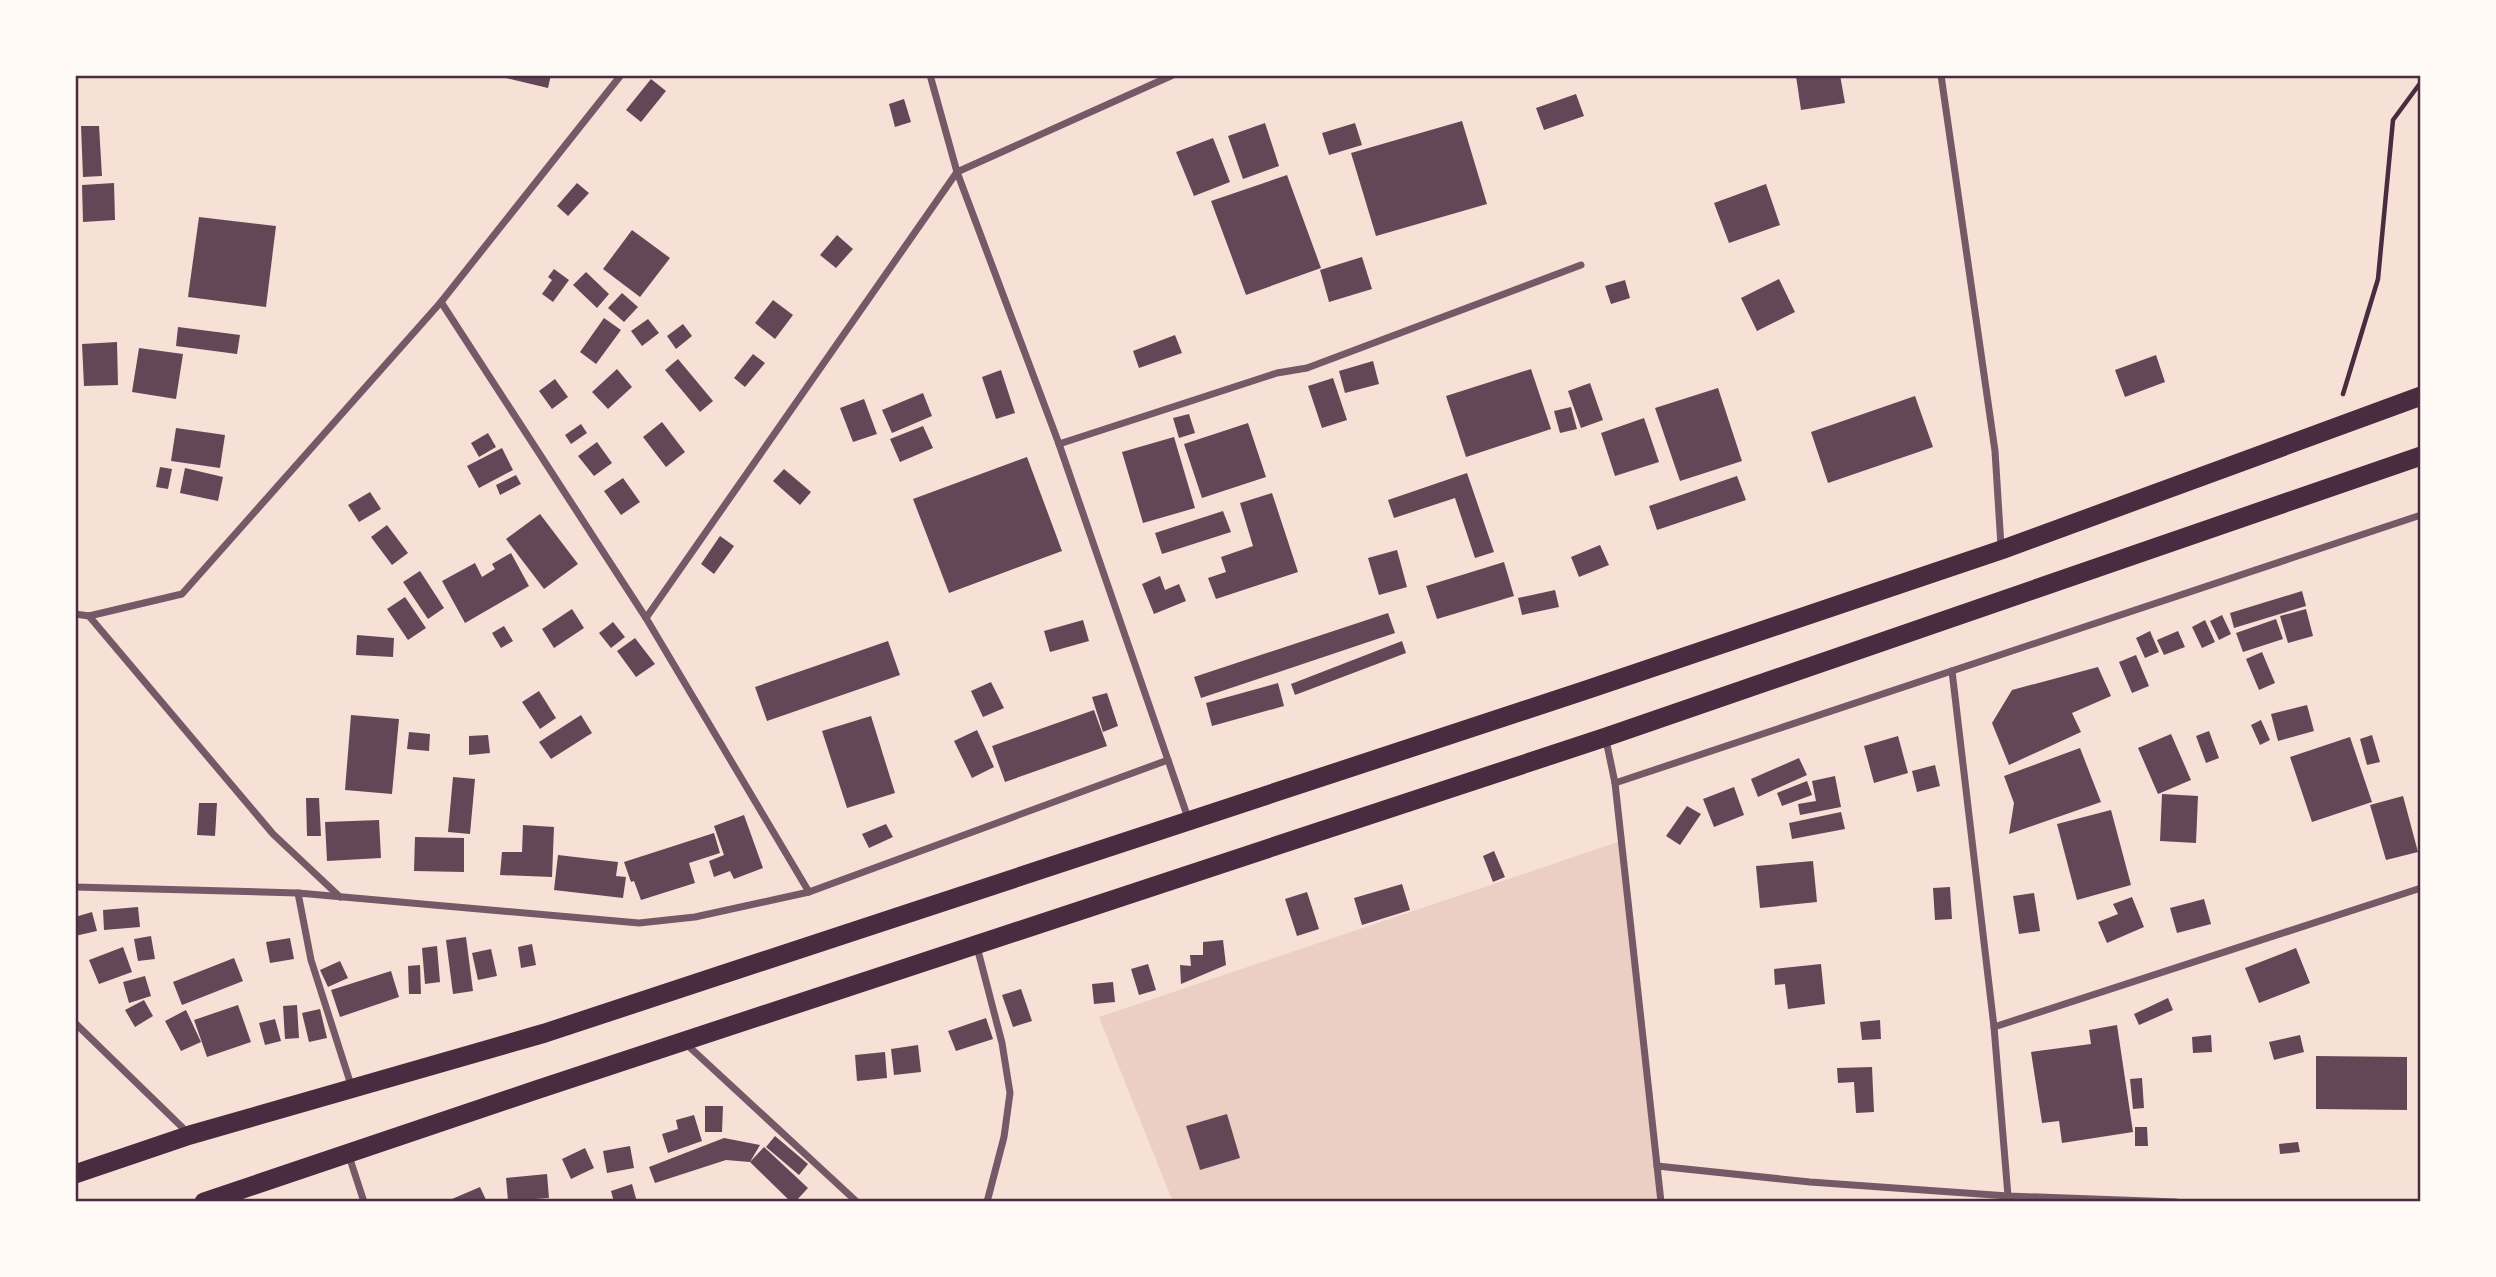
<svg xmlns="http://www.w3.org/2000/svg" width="2496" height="1277" font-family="'Fira Sans Condensed',sans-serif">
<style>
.green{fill:#ebcfc5}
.building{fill:#644757}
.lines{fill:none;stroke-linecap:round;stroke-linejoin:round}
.path{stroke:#4a2c40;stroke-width:4.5}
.minor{stroke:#755966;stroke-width:7}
.trunk{stroke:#4a2c40;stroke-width:19}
.neatline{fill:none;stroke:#4a2c40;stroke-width:2.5}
</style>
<rect width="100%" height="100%" fill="#f7e1d7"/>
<polygon class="green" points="1621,841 1661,1202 1173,1202 1099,1017"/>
<g class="building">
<polygon points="493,75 551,75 548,88"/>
<polygon points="1840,75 1845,103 1801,110 1796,76"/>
<polygon points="651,79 666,91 641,122 626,110"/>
<polygon points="1576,94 1584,116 1544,130 1536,108"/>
<polygon points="904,99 911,122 895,127 889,104"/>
<polygon points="1462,121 1487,204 1376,236 1351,153"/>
<polygon points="1265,123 1279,166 1243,179 1228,136"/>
<polygon points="1355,123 1362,145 1329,155 1322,133"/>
<polygon points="81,126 99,126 102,176 83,177"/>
<polygon points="1213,138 1230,182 1194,196 1176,152"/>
<polygon points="1287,175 1321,268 1246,295 1211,201"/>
<polygon points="114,183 115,220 83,222 82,185"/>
<polygon points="577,183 589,193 568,216 557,206"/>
<polygon points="1766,184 1780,225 1729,243 1714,203"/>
<polygon points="199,217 276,226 266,307 188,297"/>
<polygon points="632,230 670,258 640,297 603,269"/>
<polygon points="837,235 853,249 836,268 820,255"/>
<polygon points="1362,257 1372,289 1329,302 1320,270"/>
<polygon points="554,269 569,280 553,302 542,294 552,280 548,277"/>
<polygon points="586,272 609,294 597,308 573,285"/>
<polygon points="1779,279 1795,312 1757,331 1741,298"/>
<polygon points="1625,280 1630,298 1611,304 1605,286"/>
<polygon points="622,293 638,307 624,322 608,308"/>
<polygon points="773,300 793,315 775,339 755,323"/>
<polygon points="604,318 621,330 596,364 580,352"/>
<polygon points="648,319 659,333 642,346 631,331"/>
<polygon points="683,324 692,336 676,349 667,336"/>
<polygon points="178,327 240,335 237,354 176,346"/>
<polygon points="1175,335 1182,353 1139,368 1133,351"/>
<polygon points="117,342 118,385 84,386 82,344"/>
<polygon points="139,348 183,354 176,399 132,392"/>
<polygon points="753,354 765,363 745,387 734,378"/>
<polygon points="2156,355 2165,382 2125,397 2115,370"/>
<polygon points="678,359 713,401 700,412 665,370"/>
<polygon points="1373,361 1379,384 1345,393 1339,371"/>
<polygon points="617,369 632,387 608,409 592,392"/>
<polygon points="1531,369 1551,429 1466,457 1446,396"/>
<polygon points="1001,370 1015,413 996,419 982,377"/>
<polygon points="1333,378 1347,420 1322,428 1308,386"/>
<polygon points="555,379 568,397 552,409 539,391"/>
<polygon points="1590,383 1603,420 1581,428 1568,391"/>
<polygon points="1718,388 1742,461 1680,481 1655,408"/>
<polygon points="923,393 932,416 892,433 882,410"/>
<polygon points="1915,396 1933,447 1828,483 1811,432"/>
<polygon points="864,399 877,434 853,442 840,408"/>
<polygon points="1571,407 1577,429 1560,433 1554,411"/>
<polygon points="1189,414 1195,433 1179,438 1173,418"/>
<polygon points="1644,418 1659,462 1615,476 1601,433"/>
<polygon points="662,422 685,452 666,467 643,437"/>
<polygon points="1248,423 1266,477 1202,498 1184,444"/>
<polygon points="581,424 587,433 571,444 565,435"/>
<polygon points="923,426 933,448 900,462 890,439"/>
<polygon points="176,428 225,435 220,468 171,461"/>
<polygon points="488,433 496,447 479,457 471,443"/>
<polygon points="1174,437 1195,508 1143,523 1122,452"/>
<polygon points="597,442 612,463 594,476 578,456"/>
<polygon points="502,448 513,470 479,488 467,466"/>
<polygon points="1027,457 1062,551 949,593 913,499"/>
<polygon points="160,467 172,469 168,489 156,487"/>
<polygon points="185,468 223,477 218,501 180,493"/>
<polygon points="784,469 811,492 800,505 773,481"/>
<polygon points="1467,473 1494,552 1475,558 1455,498 1394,518 1388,500"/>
<polygon points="516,475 521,484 500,495 496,485"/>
<polygon points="1737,476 1746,500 1657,530 1649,506"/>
<polygon points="623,478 640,502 621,515 604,491"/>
<polygon points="370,492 381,509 359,522 348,505"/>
<polygon points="1272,493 1298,572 1216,599 1208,578 1226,572 1221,557 1253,546 1240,503"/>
<polygon points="1223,511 1231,532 1162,554 1155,533"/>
<polygon points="540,514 578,564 544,589 506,539"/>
<polygon points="387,525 408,553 392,565 371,537"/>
<polygon points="720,536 734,546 714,574 701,564"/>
<polygon points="1600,545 1609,565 1579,577 1571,557"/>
<polygon points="1397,550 1407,587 1379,595 1368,558"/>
<polygon points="511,553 529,586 465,623 442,581 475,563 482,577 495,569 492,564"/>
<polygon points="1504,562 1514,596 1437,619 1426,586"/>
<polygon points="420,571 444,608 428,619 403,582"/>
<polygon points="1160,576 1165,590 1179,584 1186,601 1154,614 1142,584"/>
<polygon points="1555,590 1559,607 1522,615 1518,598"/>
<polygon points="2302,591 2306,606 2234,628 2230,613"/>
<polygon points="405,597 426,628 408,640 387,609"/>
<polygon points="572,609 584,628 554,648 542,629"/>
<polygon points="2306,609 2313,636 2288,643 2280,616"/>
<polygon points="1388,613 1395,633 1201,698 1194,677"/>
<polygon points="2222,615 2231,634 2219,640 2210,621"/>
<polygon points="2276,619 2283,639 2243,652 2236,633"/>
<polygon points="1083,620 1089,641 1050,652 1044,631"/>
<polygon points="2205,620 2215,642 2202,648 2192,627"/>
<polygon points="613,622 625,637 611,648 599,633"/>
<polygon points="504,626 513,641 501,648 492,633"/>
<polygon points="2150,631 2159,652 2145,658 2136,638"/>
<polygon points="2178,631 2185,647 2164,655 2157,640"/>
<polygon points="357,635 394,638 393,657 356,655"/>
<polygon points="635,638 655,664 636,677 617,651"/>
<polygon points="888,641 900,675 767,721 755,687"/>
<polygon points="1402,641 1406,653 1295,695 1291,684"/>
<polygon points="2262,652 2275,683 2259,690 2246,659"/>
<polygon points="2136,655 2149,686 2132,693 2119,662"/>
<polygon points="2098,667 2111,696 2072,713 2081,732 2009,765 1992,723 2012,690"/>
<polygon points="991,682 1004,708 983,717 971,691"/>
<polygon points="1278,683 1284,706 1212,726 1206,703"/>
<polygon points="539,691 556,718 540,729 522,702"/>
<polygon points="1107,693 1118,726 1103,732 1092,697"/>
<polygon points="2307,705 2314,731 2278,741 2271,714"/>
<polygon points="1094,710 1107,746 1005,782 992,746"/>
<polygon points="351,715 399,719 392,794 345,790"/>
<polygon points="581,715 592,733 551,759 539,742"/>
<polygon points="871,716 895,793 847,808 822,731"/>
<polygon points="2261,720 2270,740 2260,745 2251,725"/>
<polygon points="977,730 994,767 972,778 954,741"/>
<polygon points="2209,731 2219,758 2206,763 2196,736"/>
<polygon points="409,732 430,734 429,751 407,749"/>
<polygon points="2171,734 2191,780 2158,794 2138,748"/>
<polygon points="488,735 490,753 469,755 469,736"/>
<polygon points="2372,735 2380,762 2367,765 2360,739"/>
<polygon points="1898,736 1908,773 1874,783 1864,746"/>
<polygon points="2350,737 2372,802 2312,822 2290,757"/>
<polygon points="2080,748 2101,802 2009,834 2014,803 2004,776"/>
<polygon points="1799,758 1807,775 1758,797 1751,779"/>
<polygon points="1935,765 1940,786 1917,792 1912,771"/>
<polygon points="1835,776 1841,807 1800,815 1798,804 1816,801 1812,781"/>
<polygon points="453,777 475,779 470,834 448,832"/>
<polygon points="1807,781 1812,795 1782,806 1777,793"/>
<polygon points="1734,787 1744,815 1714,827 1703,799"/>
<polygon points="2162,794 2198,796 2196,843 2160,841"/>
<polygon points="2403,796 2418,852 2386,860 2370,805"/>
<polygon points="306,798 319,798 321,836 307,836"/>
<polygon points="199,803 217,803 215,836 197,835"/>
<polygon points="1687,806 1701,814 1680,845 1666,836"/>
<polygon points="2111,810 2131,885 2077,900 2057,824"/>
<polygon points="1841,812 1845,829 1792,839 1789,823"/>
<polygon points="744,815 763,868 734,879 730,871 714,877 709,861 724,855 714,826"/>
<polygon points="379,820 381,858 327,861 325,822"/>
<polygon points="886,824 893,837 869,848 862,834"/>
<polygon points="523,825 554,827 552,877 500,875 502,852 522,852"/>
<polygon points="714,833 720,853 689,863 695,883 641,900 634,881 631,882 624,862"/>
<polygon points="415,837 464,838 464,872 414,871"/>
<polygon points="1494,851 1505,877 1493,882 1483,856"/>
<polygon points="558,855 618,862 616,876 626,877 623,898 554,890"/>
<polygon points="1813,861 1817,902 1760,908 1756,866"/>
<polygon points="1402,884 1410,910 1362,925 1354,898"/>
<polygon points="1950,887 1952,919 1935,920 1933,888"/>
<polygon points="1307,892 1319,929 1297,936 1285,899"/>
<polygon points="2034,893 2040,931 2019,934 2013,896"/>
<polygon points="2132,897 2144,927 2107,943 2098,922 2118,914 2113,904"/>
<polygon points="2204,899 2211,924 2177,933 2170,908"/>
<polygon points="138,907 140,927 104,930 103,910"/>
<polygon points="92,912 97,931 75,936 75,917"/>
<polygon points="151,936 155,959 138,961 134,939"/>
<polygon points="466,937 473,991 453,994 446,940"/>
<polygon points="290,938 294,959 270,963 266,942"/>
<polygon points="1223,940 1226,965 1181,984 1180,965 1191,966 1190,955 1203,955 1203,942"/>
<polygon points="532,944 536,965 521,968 518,947"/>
<polygon points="437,946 440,982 425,984 422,948"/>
<polygon points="123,947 132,972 99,984 89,960"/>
<polygon points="2296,948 2310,983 2259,1003 2245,968"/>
<polygon points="491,949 497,976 478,980 472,953"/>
<polygon points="234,958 243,981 182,1005 173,982"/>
<polygon points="340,961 348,978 328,987 320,970"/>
<polygon points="1148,964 1156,990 1139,995 1131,969"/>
<polygon points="1821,964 1825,1004 1788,1009 1785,984 1775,985 1774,969"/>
<polygon points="420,965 421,994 409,994 408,966"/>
<polygon points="391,971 399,997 340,1017 331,990"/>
<polygon points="145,976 151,996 129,1003 123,982"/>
<polygon points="1113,982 1115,1002 1094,1004 1092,984"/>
<polygon points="1021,989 1032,1021 1013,1027 1002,995"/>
<polygon points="2168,998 2173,1010 2139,1025 2134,1014"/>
<polygon points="144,1000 153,1016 135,1027 125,1010"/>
<polygon points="238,1005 251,1042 207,1057 194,1020"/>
<polygon points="297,1005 299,1038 285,1039 283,1006"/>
<polygon points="320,1009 327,1038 309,1042 302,1013"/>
<polygon points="186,1010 201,1042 181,1051 165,1021"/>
<polygon points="986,1018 993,1039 956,1051 948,1031"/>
<polygon points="275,1019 281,1041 265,1045 259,1023"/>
<polygon points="1880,1020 1881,1039 1862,1040 1860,1022"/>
<polygon points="2117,1025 2133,1132 2062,1143 2059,1121 2042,1123 2031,1052 2091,1044 2089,1030"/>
<polygon points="2211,1035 2212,1052 2193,1053 2192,1037"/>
<polygon points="2300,1035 2304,1052 2274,1060 2269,1042"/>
<polygon points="918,1045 921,1072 894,1075 891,1049"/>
<polygon points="885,1052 887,1078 857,1081 855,1055"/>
<polygon points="2316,1056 2407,1057 2407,1110 2316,1109"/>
<polygon points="1872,1067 1874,1112 1856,1113 1854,1082 1838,1083 1837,1068"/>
<polygon points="2142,1078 2144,1108 2133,1109 2130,1079"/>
<polygon points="705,1106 723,1106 722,1132 705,1132"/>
<polygon points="1227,1114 1240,1158 1200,1170 1186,1126"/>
<polygon points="694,1115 702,1141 668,1153 662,1134 678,1129 676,1120"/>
<polygon points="2135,1127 2147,1127 2148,1146 2135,1146"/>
<polygon points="775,1136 808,1164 799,1175 766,1147"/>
<polygon points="724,1138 760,1145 750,1162 726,1160 655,1183 649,1167"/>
<polygon points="2298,1142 2300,1152 2280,1154 2279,1144"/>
<polygon points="630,1146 634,1168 607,1173 603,1151"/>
<polygon points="764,1147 808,1188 795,1202 791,1202 750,1162"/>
<polygon points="585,1148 594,1168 571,1179 562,1159"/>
<polygon points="547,1174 549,1198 508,1201 506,1178"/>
<polygon points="632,1184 637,1202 614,1202 611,1191"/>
<polygon points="480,1187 487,1202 445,1202"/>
</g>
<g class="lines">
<polyline class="path" points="2343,394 2378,279 2393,120 2421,82"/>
<g class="minor">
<polyline points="930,75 957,172 1059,444 1188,818"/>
<polyline points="1941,75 1995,451 2001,546"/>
<polyline points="441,302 646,618 809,892"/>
<polyline points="1059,444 1277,373 1307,368 1581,265"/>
<polyline points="75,614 89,616 182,594 441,302 621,75"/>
<polyline points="89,616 273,834 340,897"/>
<polyline points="646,618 957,172 1173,75"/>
<polyline points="1952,671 1994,1027 2008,1196"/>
<polyline points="1606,740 1615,783 1661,1202"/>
<polyline points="1615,783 2421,515"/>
<polyline points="75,887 298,893 639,923 695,917 809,892 1168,760"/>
<polyline points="298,893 311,960 352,1088"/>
<polyline points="977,947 1002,1043 1010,1093 1004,1137 987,1202"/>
<polyline points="75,1023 187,1132"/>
<polyline points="1994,1027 2421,888"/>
<polyline points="684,1042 857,1202"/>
<polyline points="349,1156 364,1202"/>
<polyline points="1657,1166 1810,1182 2008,1196 2176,1202"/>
</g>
<g class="trunk">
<polyline points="75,1174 190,1135 545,1033 1589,689 2001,550 2421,396"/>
<polyline points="204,1202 536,1090 1606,737 2421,456"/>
</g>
</g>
<rect width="2496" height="1277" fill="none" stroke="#fffaf5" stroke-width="154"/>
<rect x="77" y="77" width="2342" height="1123" class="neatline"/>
</svg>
